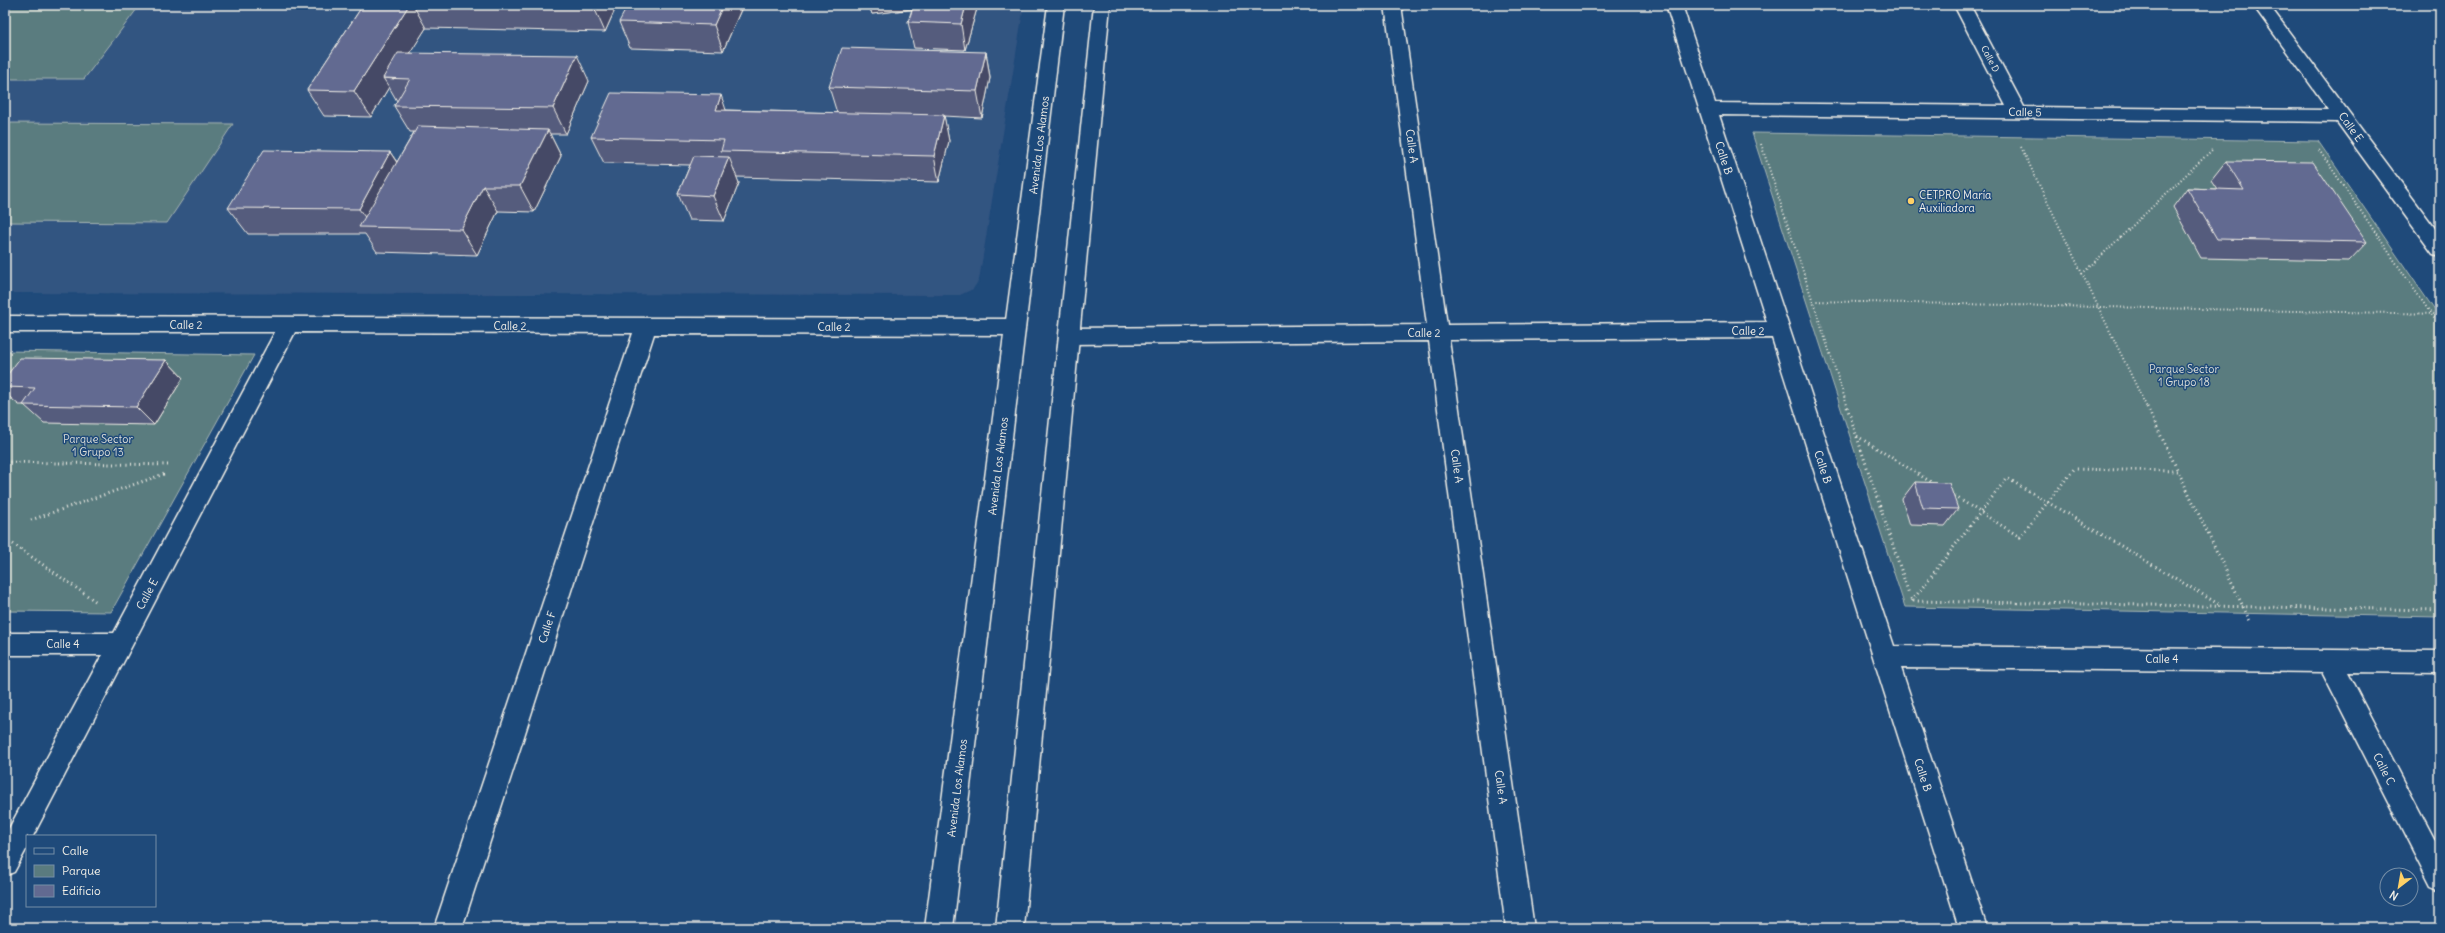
<svg xmlns="http://www.w3.org/2000/svg" width="2445" height="933" font-family="Delius,sans-serif">
<style>
.built{fill:#335481}
.green{fill:#5a7b7f;stroke:#a7b6b4}
.lines{fill:none;stroke-linecap:round;stroke-linejoin:round}
.minor-casing{stroke:#f4f1e8;stroke-width:3}
.tertiary-casing{stroke:#f4f1e8;stroke-width:3}
.path-far1{stroke:#f4f1e8;stroke-width:2;stroke-dasharray:1 2.5;stroke-linecap:butt}
.path{stroke:#f4f1e8;stroke-width:3;stroke-dasharray:1 3.5;stroke-linecap:butt}
.minor{fill:#1f4a7a;fill-rule:evenodd}
.tertiary{fill:#1f4a7a;fill-rule:evenodd}
.wall{fill:#545b7d;stroke:#f4f1e8}
.shaded-wall{fill:#454a66;stroke:#f4f1e8}
.building{fill:#626a91;stroke:#f4f1e8}
.poi-dot{fill:#ffd166;stroke:#1f4a7a;stroke-width:1.5}
.labels{text-anchor:middle;stroke-width:3;stroke-linejoin:round;paint-order:stroke}
.far-street-label{font-size:9px;fill:#f4f1e8;stroke:#1f4a7a}
.street-label{font-size:11px;fill:#f4f1e8;stroke:#1f4a7a}
.poi-label{font-size:11px;fill:#f4f1e8;stroke:#1f4a7a;text-anchor:start}
.park-label{font-size:11px;fill:#dddfd8;stroke:#1f4a7a}
</style>
<rect width="100%" height="100%" fill="#1f4a7a"/>
<filter id="ink" filterUnits="userSpaceOnUse"><feTurbulence type="fractalNoise" baseFrequency=".025" numOctaves="2"/><feDisplacementMap in="SourceGraphic" scale="8" xChannelSelector="R" yChannelSelector="G"/><feConvolveMatrix kernelMatrix="1 2 1 2 8 2 1 2 1" color-interpolation-filters="sRGB"/></filter>
<g filter="url(#ink)">
<polygon class="built" points="5,5 1024,5 979,280 973,289 960,295 5,293"/>
<g class="green">
<polygon points="5,5 140,5 84,79 5,79"/>
<polygon points="5,123 233,124 167,223 5,222"/>
<polygon points="1752,133 2318,141 2440,318 2440,617 1905,607"/>
<polygon points="5,351 254,355 111,612 5,611"/>
</g>
<g class="lines">
<g class="minor-casing">
<g id="minor">
<polygon points="1385,5 1401,5 1447,325 1767,322 1666,5 1682,5 1715,103 2006,106 1954,5 1970,5 2024,107 2329,110 2253,5 2269,5 2440,235 2440,256 2433,254 2337,122 1719,115 1894,646 2440,651 2440,673 2347,672 2440,850 2440,890 2431,886 2322,672 1901,668 1987,928 1959,928 1772,338 1449,340 1534,928 1506,928 1429,341 1069,344 1062,341 1059,336 1062,331 1069,328 1427,325"/>
<polygon points="5,316 1015,319 1022,322 1025,327 1022,332 1015,335 654,334 462,928 434,928 633,333 295,332 33,836 27,836 27,848 14,872 5,876 5,836 102,655 5,655 5,633 114,633 275,332 5,332"/>
</g>
</g>
<g class="tertiary-casing">
<g id="tertiary">
<polygon points="1048,5 1064,5 953,928 925,928"/>
<polygon points="1094,5 1110,5 1024,928 996,928"/>
</g>
</g>
<g class="path-far1">
<polyline points="1761,144 1848,408"/>
<polyline points="2021,147 2147,408"/>
<polyline points="2319,150 2440,327"/>
<polyline points="2082,274 2213,149"/>
<polyline points="1813,301 2440,314"/>
</g>
<g class="path">
<polyline points="1847,407 1909,594"/>
<polyline points="2147,407 2178,471"/>
<polyline points="1857,436 1934,484"/>
<polyline points="5,462 170,465"/>
<polyline points="1951,494 2020,537 2074,469 2178,471 2250,621"/>
<polyline points="31,520 167,473"/>
<polyline points="13,544 98,603"/>
<polyline points="1911,598 1912,601 2440,610"/>
<polyline points="1912,601 2007,478 2220,605"/>
</g>
<use href="#minor" class="minor"/>
<use href="#tertiary" class="tertiary"/>
</g>
<g class="wall">
<polygon points="363,5 617,5 605,32 426,28 410,53 589,81 566,134 550,134 561,156 534,212 498,211 477,255 377,252 365,234 248,234 228,208 390,152 397,162 414,132 410,132 394,106 397,101 389,87 371,117 324,116 307,90"/>
<polygon points="743,5 723,51 630,48 619,22"/>
<polygon points="869,5 978,5 965,50 914,48 908,22 912,9 872,14"/>
<polygon points="986,52 990,78 982,118 944,116 949,141 939,182 736,177 739,183 724,221 689,220 678,194 690,165 604,163 591,137 726,110 837,113 829,87"/>
<polygon points="2226,161 2367,242 2349,261 2201,258 2173,207 2187,188 2217,189 2211,180"/>
<polygon points="166,360 183,378 154,425 44,423 24,405 19,405 5,393 5,378"/>
<polygon points="1915,482 1958,509 1945,526 1910,525 1902,499"/>
</g>
<g class="shaded-wall">
<polygon points="409,5 413,5 426,28 394,79 383,78 389,87 371,117 354,91"/>
<polygon points="593,5 617,5 605,32"/>
<polygon points="723,5 743,5 723,51 714,25"/>
<polygon points="869,5 919,5 920,8 872,14"/>
<polygon points="966,5 978,5 965,50 961,24"/>
<polygon points="986,52 990,78 982,118 977,91"/>
<polygon points="577,55 589,81 566,134 553,108"/>
<polygon points="721,95 730,122 716,110"/>
<polygon points="944,115 949,141 939,182 934,156"/>
<polygon points="548,130 561,156 534,212 520,186"/>
<polygon points="390,152 407,178 372,227 359,209"/>
<polygon points="729,157 739,183 724,221 713,196"/>
<polygon points="483,186 498,211 477,255 461,229"/>
<polygon points="166,360 183,378 154,425 136,407"/>
</g>
<g class="building">
<polygon points="363,5 409,5 354,91 307,90"/>
<polygon points="628,5 723,5 714,25 619,22"/>
<polygon points="914,5 966,5 961,24 908,22"/>
<polygon points="842,48 986,52 977,91 829,87"/>
<polygon points="398,53 577,55 553,108 394,106 410,79 383,78"/>
<polygon points="611,93 721,95 716,110 944,115 934,156 721,151 724,140 591,137"/>
<polygon points="418,126 548,130 520,186 483,186 461,229 359,227"/>
<polygon points="264,150 390,152 359,209 228,208"/>
<polygon points="694,156 729,157 713,196 678,194"/>
<polygon points="2226,161 2313,162 2367,242 2217,239 2187,188 2244,190"/>
<polygon points="20,358 166,360 136,407 23,405 35,388 5,387 5,378"/>
<polygon points="1915,482 1949,483 1958,509 1923,508"/>
</g>
</g>
<circle class="poi-dot" cx="1911" cy="201" r="4"/>
<g class="labels">
<g class="far-street-label">
<text transform="translate(1990 59) rotate(62)" y="3">Calle D</text>
</g>
<g class="street-label">
<text transform="translate(2025 112) rotate(1)" y="4">Calle 5</text>
<text transform="translate(2351 127) rotate(54)" y="4">Calle E</text>
<text transform="translate(1039 145) rotate(-83)" y="4">Avenida Los Alamos</text>
<text transform="translate(1412 146) rotate(82)" y="4">Calle A</text>
<text transform="translate(1724 158) rotate(72)" y="4">Calle B</text>
<text x="186" y="329">Calle 2</text>
<text x="510" y="330">Calle 2</text>
<text x="834" y="331">Calle 2</text>
<text x="1748" y="335">Calle 2</text>
<text x="1424" y="337">Calle 2</text>
<text transform="translate(998 466) rotate(-83)" y="4">Avenida Los Alamos</text>
<text transform="translate(1457 466) rotate(82)" y="4">Calle A</text>
<text transform="translate(1823 467) rotate(72)" y="4">Calle B</text>
<text transform="translate(147 594) rotate(-62)" y="4">Calle E</text>
<text transform="translate(547 627) rotate(-72)" y="4">Calle F</text>
<text x="63" y="648">Calle 4</text>
<text x="2162" y="663">Calle 4</text>
<text transform="translate(2384 769) rotate(63)" y="4">Calle C</text>
<text transform="translate(1923 775) rotate(72)" y="4">Calle B</text>
<text transform="translate(1501 787) rotate(82)" y="4">Calle A</text>
<text transform="translate(957 788) rotate(-83)" y="4">Avenida Los Alamos</text>
</g>
<g class="poi-label">
<text x="1919" y="199">CETPRO María<tspan x="1919" dy="13">Auxiliadora</tspan></text>
</g>
<g class="park-label">
<text x="2184" y="373">Parque Sector<tspan x="2184" dy="13">1 Grupo 18</tspan></text>
<text x="98" y="443">Parque Sector<tspan x="98" dy="13">1 Grupo 13</tspan></text>
</g>
</g>
<rect width="2445" height="933" fill="none" stroke="#1f4a7a" stroke-width="20"/>
<rect x="10" y="10" width="2425" height="913" fill="none" stroke="#f4f1e8" stroke-width="1.5" filter="url(#ink)"/>
<rect x="26" y="835" width="130" height="72" fill="#1f4a7a" stroke="#748da6"/>
<rect x="34" y="848" width="20" height="6" fill="#1f4a7a" stroke="#748da6"/>
<text x="62" y="855" font-size="12" fill="#f4f1e8">Calle</text>
<rect x="34" y="865" width="20" height="12" fill="#5a7b7f" stroke="#748da6"/>
<text x="62" y="875" font-size="12" fill="#f4f1e8">Parque</text>
<rect x="34" y="885" width="20" height="12" fill="#626a91" stroke="#748da6"/>
<text x="62" y="895" font-size="12" fill="#f4f1e8">Edificio</text>
<g transform="translate(2399 887) rotate(211)"><circle r="19" fill="#1f4a7a" stroke="#748da6"/>
<path d="M0-3L7 15L0 10L-7 15Z" fill="#ffd166"/>
<text y="-6" font-size="11" font-weight="bold" text-anchor="middle" fill="#f4f1e8">N</text>
</g>
</svg>
